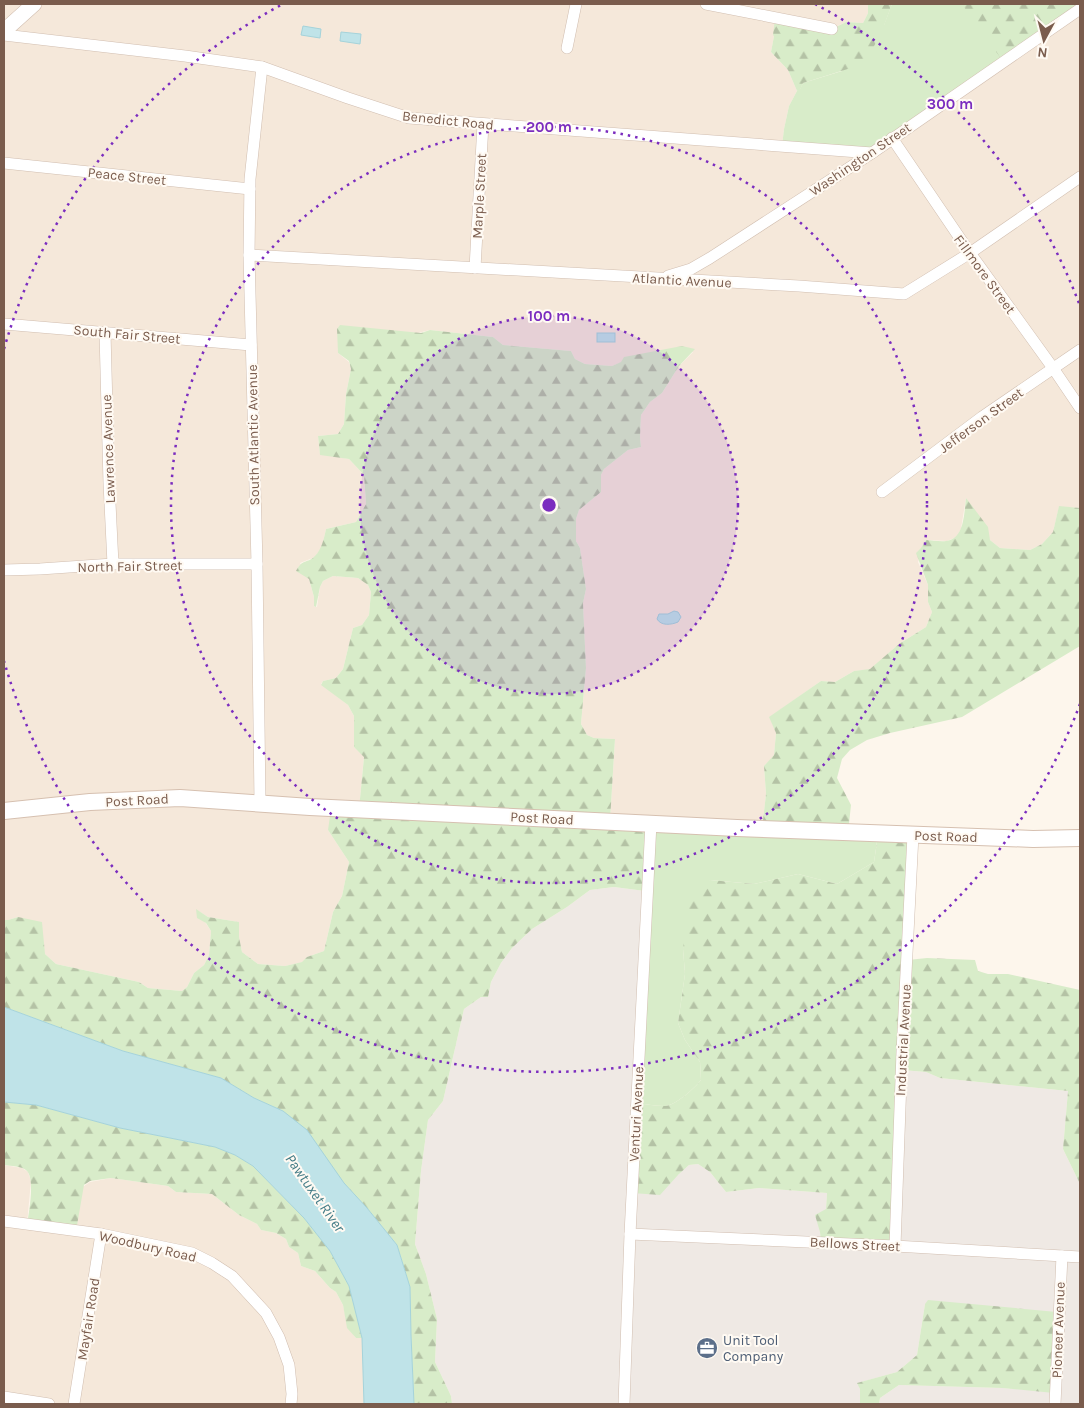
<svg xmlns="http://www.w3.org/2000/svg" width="1084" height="1408" font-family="Karla,sans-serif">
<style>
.residential{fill:#f5e8da}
.industrial{fill:#efe9e4}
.green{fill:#d8ecc9}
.forest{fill:url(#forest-firs)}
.water{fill:#bfe3e8;stroke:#a5d3da}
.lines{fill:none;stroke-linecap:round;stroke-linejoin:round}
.minor-casing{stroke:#d1beb0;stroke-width:12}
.tertiary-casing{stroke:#d1beb0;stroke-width:16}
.secondary-casing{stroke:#d6c0b0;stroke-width:18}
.minor{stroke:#fff;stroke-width:11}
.tertiary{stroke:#fff;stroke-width:15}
.secondary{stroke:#fff;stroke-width:16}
.ring{fill:none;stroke:#7b2cbf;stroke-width:2.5;stroke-dasharray:2.5 5}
.labels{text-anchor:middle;stroke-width:4;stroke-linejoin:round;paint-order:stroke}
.street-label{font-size:14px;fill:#7a5c4d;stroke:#fffaf3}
.service-label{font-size:14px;fill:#4e5e75;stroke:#fffaf3;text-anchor:start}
.water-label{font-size:15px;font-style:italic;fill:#437c86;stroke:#fffaf3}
.centre{fill:#7b2cbf;stroke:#fffaf3;stroke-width:2.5}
.ring-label{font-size:15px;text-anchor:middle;font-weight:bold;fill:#7b2cbf;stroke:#fffaf3;stroke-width:4;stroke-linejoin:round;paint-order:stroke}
</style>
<defs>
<pattern id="forest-firs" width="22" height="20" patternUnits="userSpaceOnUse" patternTransform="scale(1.25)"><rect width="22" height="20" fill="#d8ecc9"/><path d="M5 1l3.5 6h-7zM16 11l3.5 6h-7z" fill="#b4c2a5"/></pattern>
</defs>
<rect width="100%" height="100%" fill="#fdf6ec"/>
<g class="residential">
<polygon points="4,4 868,4 868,13 863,23 846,22 832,29 774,36 771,52 788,70 797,91 789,106 784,129 782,146 1080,9 1080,508 1059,507 1053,532 1042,544 1030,550 1000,548 990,540 966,498 961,529 957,537 947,541 926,540 918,562 928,585 928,602 932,612 926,627 899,644 870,670 854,671 835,682 821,681 770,717 776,733 774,756 764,766 766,794 762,829 610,821 615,739 594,738 587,735 581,724 586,668 583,603 586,589 580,548 576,541 576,519 579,510 601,492 601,475 604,469 628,450 641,447 640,437 641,415 650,402 662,393 679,366 693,352 622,362 612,366 585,364 575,359 571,351 503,345 493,337 430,330 338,353 349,362 351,369 346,394 344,424 338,434 318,436 320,454 349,459 364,475 366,504 356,522 326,529 322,547 315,557 300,563 309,579 314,597 314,606 317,607 320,587 323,581 333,576 358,578 368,585 371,592 369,615 362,625 353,628 343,669 336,678 323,681 321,684 348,705 354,716 354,747 364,756 359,810 328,830 349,862 342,896 333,912 324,951 307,957 303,962 285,966 258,964 242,952 239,938 239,922 208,917 197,910 211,931 209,955 204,965 194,973 187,987 182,991 148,988 139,982 56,964 45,954 18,917 8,920 4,920"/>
<polygon points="4,1165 22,1168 28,1172 31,1181 27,1224 90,1182 111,1178 168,1186 176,1192 212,1194 239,1215 257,1224 261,1230 276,1233 286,1239 289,1247 298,1253 301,1266 315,1271 330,1288 336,1292 343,1305 348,1328 356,1338 362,1338 364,1404 4,1404"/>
</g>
<polygon class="industrial" points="614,887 645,891 636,1093 678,1175 689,1165 698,1164 710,1172 726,1192 759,1188 827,1193 826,1209 820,1232 821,1243 901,1070 926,1072 940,1078 1068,1091 1063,1149 1080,1184 1080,1404 879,1404 880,1398 899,1385 1002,1388 1014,1389 925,1304 917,1355 897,1372 858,1383 860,1389 860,1404 452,1404 451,1396 435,1362 437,1319 426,1274 415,1244 421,1171 428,1120 443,1101 464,1009 481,997 488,997 491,982 501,963 512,948 532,929 567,907 590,890"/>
<g class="green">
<polygon points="892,4 971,4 1003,61 872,153 782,146 784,129 789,106 797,91 800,89 803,83 842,71 884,25"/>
<path d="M650,826L878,835L874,862L837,884L798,874L754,884L710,880L683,949L685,974L678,1023L685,1040L700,1062L701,1080C695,1088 676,1105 665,1106C656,1106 646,1104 637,1103Z"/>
</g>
<g class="forest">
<polygon points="868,4 892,4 881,34 870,53 854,67 803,83 800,90 797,91 788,70 771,52 774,36 773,35 775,19 832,29 846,22 863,23 868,13"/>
<polygon points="962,4 1080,4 1003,61 985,37 975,16 968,13"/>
<path d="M340,325L421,333L430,330L493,337L503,345L571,351L575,359L585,364L612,366L621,362L624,357L682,346L695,349L679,366L662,393L650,402L641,415L640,437L641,447L628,450L604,469L601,475V492L579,510L576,519V541L580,548L586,589L583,603L586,668L581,724L587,735L594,738L615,739L610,821L645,824V891L614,887L590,890L567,907L532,929L512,948L501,963L491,982L488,997H481L464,1009L443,1101L428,1120L421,1171L415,1244L426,1274L437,1319L435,1362L451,1396L452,1404H414L411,1335L410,1287L397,1245L367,1208L344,1183L283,1111L254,1098L221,1078L123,1051L4,1007V920H8L18,917L42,922L45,954L56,964L139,982L148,988L182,991L187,987L194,973L204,965L209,955L211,931L206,923L197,918L196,909L208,917L239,922V937L242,952L258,964L285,966L302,962L307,957L324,951L333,912L342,896L349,862L328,830L331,809H359L364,757L354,747V716L348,705L321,685L323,681L336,678L343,669L353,628L362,625L369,615L371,592L368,585L358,578L333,576L323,581L320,587L316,607L314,606V597L309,579L296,571C303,558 307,564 315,556C322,549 324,538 326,529L356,522L366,504L364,475L349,459L320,455L318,436L338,434L344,424L346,394L351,369L349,361L338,353L337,329Z"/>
<path d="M966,498L988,527L990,540L1000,548L1030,550L1042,544L1053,532L1059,506L1080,508V646L962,717L890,733L867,740L850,750L842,759L837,778L851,805L848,833L762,829L766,794L764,766L774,755L776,733L769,717L821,681L835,682L854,671L870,669L899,644L926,627L932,612L928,602V585L916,553L921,548L926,540C932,540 940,542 946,541C965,539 964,512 966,498Z"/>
<path d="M878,835L908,836V960L927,958L975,960L978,971L988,974H1008L1080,990V1184L1063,1149L1068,1091L940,1078L926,1072L902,1070L894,1247L821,1243L820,1232L815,1215L826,1209L827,1193L759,1188L726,1192L710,1172L698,1164L689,1165L678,1175L660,1195L632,1193L637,1103C646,1104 656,1106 665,1106C676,1105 695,1088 701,1080L700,1062L685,1040L678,1023L685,974L683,949L688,899L693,890L710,880L754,884L798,874L837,884L874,862Z"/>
<path d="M4,1102L36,1105L120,1128L215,1147L235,1155L253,1166L304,1218L330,1251L349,1286L362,1338H356L347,1328L343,1305L336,1292L330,1288L315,1271L301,1266L298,1253L289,1247L286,1239L276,1233L261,1230L257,1224L239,1215L212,1194L176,1192L168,1186L111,1178L90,1181L84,1185L76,1231L27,1224C29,1212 35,1180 27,1171C22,1166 11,1166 4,1165Z"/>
<polygon points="928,1300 1057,1312 1054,1393 1002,1388 899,1385 880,1398 879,1404 860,1404 860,1389 857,1383 897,1372 917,1355 925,1304"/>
</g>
<g class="water">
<polygon points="303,26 321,29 320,38 301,35"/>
<polygon points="341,32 361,34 360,44 340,41"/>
<rect x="597" y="333" width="18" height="9"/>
<path d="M674,611L678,612L681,617L678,622C671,625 661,626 657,619L659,614H668Z"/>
<polygon points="4,1007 123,1051 221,1078 254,1098 283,1111 307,1130 344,1183 367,1208 397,1245 410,1287 411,1335 414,1404 364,1404 362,1338 349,1286 330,1251 304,1218 253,1166 235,1155 215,1147 120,1128 36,1105 4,1102"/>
</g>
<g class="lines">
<g class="minor-casing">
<g id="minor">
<polyline points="706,4 832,29"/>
<polyline points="4,35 185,56 262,67 348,98 409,118 872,153"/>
<polyline points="567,48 576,4"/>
<polyline points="892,138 970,253 1053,368 1080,408"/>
<polyline points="4,163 250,189"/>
<polyline points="249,255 799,286 904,294 970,253 1080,177"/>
<polyline points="475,268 483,124"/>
<polyline points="668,276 691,269 710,258 872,153 1080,9"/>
<polyline points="4,324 251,345"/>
<polyline points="105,333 109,483 113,564"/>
<polyline points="882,492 982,417 1080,350"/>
<polyline points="4,570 40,569 113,564 257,564"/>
<polyline points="260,803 257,564 249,255 250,179 262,67"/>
<polyline points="4,1221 101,1234 192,1253 212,1263 232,1276 266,1313 279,1337 289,1365 292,1394 291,1404"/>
<polyline points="630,1234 895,1246 1080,1257"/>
<polyline points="895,1246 902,1052 913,835"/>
<polyline points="4,1397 49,1404"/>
<polyline points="74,1404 101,1234"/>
<polyline points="624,1404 630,1234 651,823"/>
<polyline points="1055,1404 1062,1256"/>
</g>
</g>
<g class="tertiary-casing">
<polyline id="tertiary" points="4,31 34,4"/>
</g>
<g class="secondary-casing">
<polyline id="secondary" points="4,811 90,802 180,798 310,807 737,828 1033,839 1080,838"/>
</g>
<use href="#minor" class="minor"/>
<use href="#tertiary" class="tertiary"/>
<use href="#secondary" class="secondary"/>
</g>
<circle cx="549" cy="505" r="189" fill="#7b2cbf" fill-opacity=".12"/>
<g class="ring">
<circle cx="549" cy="505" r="189"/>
<circle cx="549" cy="505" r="378"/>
<path d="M1080 704A567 567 0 0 1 4 661M4 349A567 567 0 0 1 283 4M815 4A567 567 0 0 1 1080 306"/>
</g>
<defs>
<g id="office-disc" transform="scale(1.125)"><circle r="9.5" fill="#5c6f8a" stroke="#fffaf3"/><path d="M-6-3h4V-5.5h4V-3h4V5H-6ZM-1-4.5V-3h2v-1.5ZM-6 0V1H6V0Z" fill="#fff"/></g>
</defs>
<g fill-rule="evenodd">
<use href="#office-disc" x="707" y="1348"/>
</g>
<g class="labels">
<g class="street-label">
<text transform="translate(448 120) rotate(6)" y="5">Benedict Road</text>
<text transform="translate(860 159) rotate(-34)" y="5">Washington Street</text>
<text transform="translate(127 176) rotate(6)" y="5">Peace Street</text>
<text transform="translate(479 196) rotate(-87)" y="5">Marple Street</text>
<text transform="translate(985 274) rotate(54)" y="5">Fillmore Street</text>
<text transform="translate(682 280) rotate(3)" y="5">Atlantic Avenue</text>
<text transform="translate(127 334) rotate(5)" y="5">South Fair Street</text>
<text transform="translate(981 420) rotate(-36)" y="5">Jefferson Street</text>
<text transform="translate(253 435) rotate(-91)" y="5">South Atlantic Avenue</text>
<text transform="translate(108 449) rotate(-92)" y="5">Lawrence Avenue</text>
<text transform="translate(130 566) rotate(-1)" y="5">North Fair Street</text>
<text transform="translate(137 800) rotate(-3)" y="5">Post Road</text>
<text transform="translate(542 818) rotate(3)" y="5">Post Road</text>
<text transform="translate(946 836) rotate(2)" y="5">Post Road</text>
<text transform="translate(903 1040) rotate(-87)" y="5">Industrial Avenue</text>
<text transform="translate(636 1114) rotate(-87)" y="5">Venturi Avenue</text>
<text transform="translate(855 1244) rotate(3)" y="5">Bellows Street</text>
<text transform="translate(148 1246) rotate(13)" y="5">Woodbury Road</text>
<text transform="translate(88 1319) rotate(-81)" y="5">Mayfair Road</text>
<text transform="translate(1058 1330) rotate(-88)" y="5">Pioneer Avenue</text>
</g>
<g class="service-label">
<text x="723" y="1345">Unit Tool<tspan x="723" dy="16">Company</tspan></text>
</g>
<g class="water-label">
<text transform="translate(315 1193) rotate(55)" y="5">Pawtuxet River</text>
</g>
</g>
<circle cx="549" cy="505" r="8" class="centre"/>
<g class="ring-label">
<text x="950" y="109">300 m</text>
<text x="549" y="132">200 m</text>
<text x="549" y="321">100 m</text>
</g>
<rect width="1084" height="1408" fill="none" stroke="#7a5c4d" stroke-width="10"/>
<g transform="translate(1044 40) rotate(187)" stroke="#fffaf3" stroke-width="4" paint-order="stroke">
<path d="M0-4L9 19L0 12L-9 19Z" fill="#7a5c4d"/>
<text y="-8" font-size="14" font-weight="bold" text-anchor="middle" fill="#7a5c4d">N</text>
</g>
</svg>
